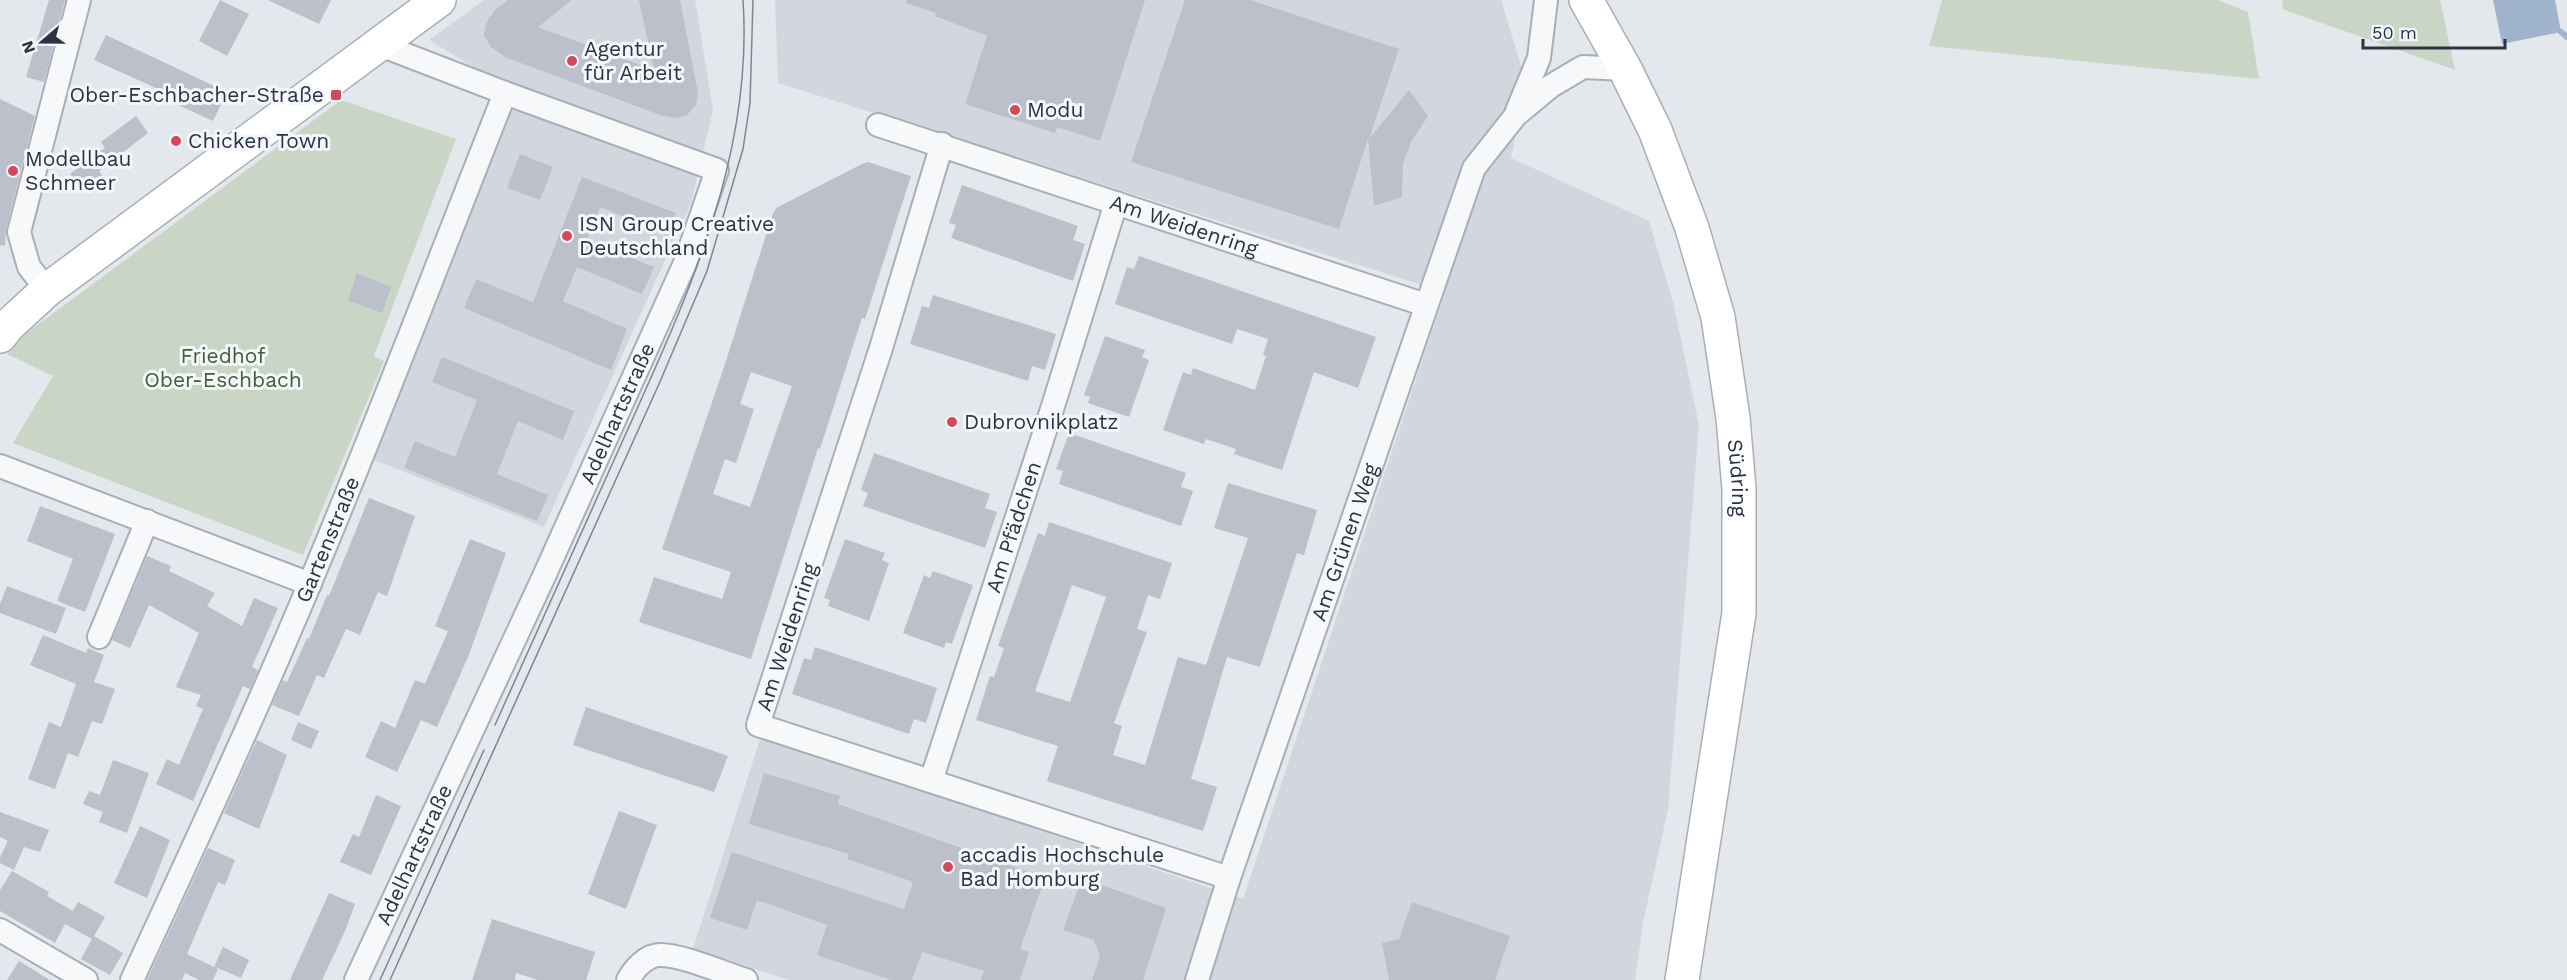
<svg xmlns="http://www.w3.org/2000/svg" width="2567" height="980" font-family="'Work Sans',sans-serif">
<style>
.built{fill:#d2d6de}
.green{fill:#c9d6c5}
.water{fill:#9fb4cc}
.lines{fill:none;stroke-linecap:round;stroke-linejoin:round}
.stream{stroke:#9fb4cc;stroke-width:6}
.building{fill:#bbc0ca;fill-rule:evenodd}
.street-casing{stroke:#a9aeb7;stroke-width:26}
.secondary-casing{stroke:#a9aeb7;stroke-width:36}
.street{stroke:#f7f8fa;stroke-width:22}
.secondary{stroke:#fff;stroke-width:33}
.tram{stroke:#7d8696;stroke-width:1.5}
.poi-dot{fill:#d1495b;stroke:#f4f6f9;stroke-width:2}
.labels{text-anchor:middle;stroke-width:6;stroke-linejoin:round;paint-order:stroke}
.poi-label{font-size:21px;fill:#2b3445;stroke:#f4f6f9;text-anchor:start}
.street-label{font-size:21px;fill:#2b3445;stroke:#f4f6f9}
.park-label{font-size:21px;fill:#3f6138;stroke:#f4f6f9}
</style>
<rect width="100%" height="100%" fill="#e4e7ec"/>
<g class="built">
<polygon points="484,0 695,0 713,110 691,203 544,527 354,452 505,86 429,40"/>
<polygon points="775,0 1501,0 1526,82 1511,158 1649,221 1673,302 1699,425 1668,809 1643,923 1635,980 789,980 693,949 761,736 1243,899 1445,292 778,83"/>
</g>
<g class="green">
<polygon points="1942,0 2217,0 2248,12 2259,79 1929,46"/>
<polygon points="2283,0 2440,0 2455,70 2282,9"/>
<polygon points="341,100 456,139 374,356 384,361 303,555 13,443 53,376 7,354 28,332"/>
</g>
<polygon class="water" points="2493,0 2555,0 2561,32 2502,44"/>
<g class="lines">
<polyline class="stream" points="2561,32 2567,37"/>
</g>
<g class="building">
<polygon points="49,0 65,0 44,82 26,77"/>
<polygon points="220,0 249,14 227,56 199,41"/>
<polygon points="268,0 331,0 319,24"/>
<polygon points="508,0 572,0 538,27 654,70 639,0 680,0 698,93 696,105 687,115 677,118 660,115 507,58 492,48 484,36 486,23 495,10"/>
<polygon points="907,0 1145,0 1100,141 1057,127 1055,133 965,104 987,36 935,16 936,13 906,3"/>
<polygon points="1185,0 1250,0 1399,49 1369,139 1409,90 1428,116 1411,142 1403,164 1402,197 1374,206 1368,138 1339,229 1131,162"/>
<polygon points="106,35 227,92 213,121 176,104 178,98 94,60"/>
<polygon points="0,99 35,116 6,229 5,246 0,245"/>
<polygon points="136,116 148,133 99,171 102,175 82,190 70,174 105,148 101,142"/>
<polygon points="520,154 553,167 540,200 507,188"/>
<path d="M868,162L911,176L865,319L862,318L820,449L818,448L751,659L639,622L654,577L722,599L731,572L662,549L724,367L772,216L776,208L862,164ZM751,372L792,386L750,507L713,494L725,459L736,463L754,409L740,404Z"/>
<polygon points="582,177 676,213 667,234 600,207 587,240 654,267 642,294 577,267 563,301 627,329 611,370 464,308 476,279 533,302"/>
<polygon points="962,185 1078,226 1073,240 1085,244 1073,281 951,238 956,225 949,223"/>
<polygon points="1139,256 1376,337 1358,388 1314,372 1282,470 1234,454 1236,449 1206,439 1204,444 1163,430 1183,372 1191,375 1193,368 1255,390 1266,356 1263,355 1268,339 1237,329 1232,344 1115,304 1127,267 1134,269"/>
<polygon points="357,273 391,287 382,313 348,300"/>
<polygon points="933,295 1056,334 1045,370 1032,366 1028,381 910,344 922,306 929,308"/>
<polygon points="1105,336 1145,350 1142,357 1149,360 1129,417 1088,403 1090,397 1084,395"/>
<polygon points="442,357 574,411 563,440 518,421 497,474 548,495 537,521 404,468 415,441 455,457 477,400 432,382"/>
<polygon points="1069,433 1186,473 1181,487 1193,491 1181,526 1059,484 1063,471 1056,469"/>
<polygon points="874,453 990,494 985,508 997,512 985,548 863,506 868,493 861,490"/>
<path d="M1228,483L1317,510L1304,555L1297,553L1260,667L1227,657L1191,779L1217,787L1203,831L1047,781L1058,746L976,720L990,676L994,677L1004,648L998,646L1038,533L1045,536L1049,522L1172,563L1160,599L1148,595L1137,629L1147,632L1114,723L1122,726L1113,755L1145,765L1178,657L1206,665L1248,538L1214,528ZM1072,585L1106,597L1070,702L1035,691Z"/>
<polygon points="369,498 415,516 387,596 378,592 360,635 346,629 324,678 317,675 299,716 272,705 283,680 287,682 307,638 309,639 327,595 329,596"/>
<polygon points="40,506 115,534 85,612 57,601 73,559 27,541"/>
<polygon points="470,539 506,553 468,657 437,727 421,720 397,772 365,757 381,721 395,728 415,680 425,684 448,631 435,626"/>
<polygon points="845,539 885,553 882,560 889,563 869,621 828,606 830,600 824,598"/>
<polygon points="147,556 171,566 169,571 215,593 207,606 242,626 254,598 278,608 252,667 258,670 255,678 250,689 243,686 193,801 156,784 167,759 179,765 203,709 196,706 201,695 176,687 199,633 149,605 130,648 112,640"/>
<polygon points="933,571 973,585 952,644 946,642 944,648 903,633 924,575 930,578"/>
<polygon points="7,586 66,608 56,634 0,613 0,604"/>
<polygon points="43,635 86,653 88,648 104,655 94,682 115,689 102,724 92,721 78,757 68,753 55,789 28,779 49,722 61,727 76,684 30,665"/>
<polygon points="815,647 937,688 926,723 914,719 909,734 792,694 804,658 811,660"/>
<polygon points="586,707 728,756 714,792 573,745"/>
<polygon points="298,722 319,731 311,749 291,740"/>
<polygon points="257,740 287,755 259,829 224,813"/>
<polygon points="113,760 149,773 127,833 99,822 103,812 83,804 89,791 100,795"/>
<polygon points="764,773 840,796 838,804 1045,878 1020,949 1029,952 1020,980 981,980 984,971 922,952 912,980 891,980 817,955 827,925 757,900 747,930 710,918 732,852 904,909 913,882 847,859 849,854 749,824"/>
<polygon points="376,795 401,806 371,875 340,862 353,834 359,837"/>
<polygon points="619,811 657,825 626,909 588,894"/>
<polygon points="0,812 49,830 40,852 24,847 14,870 0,863 0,857 8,841 0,837"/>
<polygon points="140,826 170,840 147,898 114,883"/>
<polygon points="208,848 235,860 225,885 218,882 187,954 214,967 223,947 249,960 241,978 215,967 218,969 213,980 199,980 185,973 182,980 147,980"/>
<polygon points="12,871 49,892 47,896 73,911 78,902 105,917 94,936 123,953 110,975 81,959 92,939 65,924 55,943 0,911 0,890"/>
<polygon points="1082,878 1166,908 1143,980 1092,980 1100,957 1094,940 1063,930"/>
<polygon points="329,893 355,904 345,931 322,980 290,980"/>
<polygon points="1412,902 1510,936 1495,980 1389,980 1382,943 1399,939"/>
<polygon points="492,919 595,952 586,980 538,980 516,973 515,980 472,980"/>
<polygon points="19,961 50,980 7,980"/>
</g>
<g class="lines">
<g class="street-casing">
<g id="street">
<polyline points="1517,111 1539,58 1546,0"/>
<path id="s1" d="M878,125L1426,305"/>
<polyline points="942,144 881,348 758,725 1229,878"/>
<polyline points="47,290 29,267 19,232 79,0"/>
<polyline points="0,466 310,584"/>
<polyline points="99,637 147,521"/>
<path id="s2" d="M931,781L1054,403L1116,203"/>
<polyline points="0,930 86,980"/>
<path id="s3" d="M132,980C193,848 254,717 310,583C378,421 440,257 505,93"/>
<path id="s4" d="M356,980L545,574L685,263L717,170L505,93L378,44"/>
<path d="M628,980C634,969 646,955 660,955C683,955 723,973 746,980"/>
<path id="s5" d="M1197,980L1229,878L1474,168L1516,115L1551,86L1583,67L1625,69"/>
</g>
</g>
<g class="secondary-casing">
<g id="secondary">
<path id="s6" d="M1586,0L1625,69L1655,130L1692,228L1718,317L1733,418L1739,489V613L1682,980"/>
<polyline points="0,336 8,326 47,290 439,0"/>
</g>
</g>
<use href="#street" class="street"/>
<use href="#secondary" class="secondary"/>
<g class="tram">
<path d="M495,725C537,633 578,541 619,449C683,306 754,161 743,0"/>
<polyline points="380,980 484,750"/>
<polyline points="390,980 659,384 707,271 743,149 750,103 753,0"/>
</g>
</g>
<g class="poi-dot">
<circle cx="572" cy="61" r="6"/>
<rect x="330" y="89" width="12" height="12" rx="3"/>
<circle cx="1015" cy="110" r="6"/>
<circle cx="176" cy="141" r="6"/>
<circle cx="13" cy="171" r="6"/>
<circle cx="567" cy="236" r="6"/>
<circle cx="952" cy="422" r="6"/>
<circle cx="948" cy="867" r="6"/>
</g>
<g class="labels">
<g class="poi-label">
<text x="584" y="56">Agentur<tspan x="584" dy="24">für Arbeit</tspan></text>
<text x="324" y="102" text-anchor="end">Ober-Eschbacher-Straße</text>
<text x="1027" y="117">Modu</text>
<text x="188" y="148">Chicken Town</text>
<text x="25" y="166">Modellbau<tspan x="25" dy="24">Schmeer</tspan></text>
<text x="579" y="231">ISN Group Creative<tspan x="579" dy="24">Deutschland</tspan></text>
<text x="964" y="429">Dubrovnikplatz</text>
<text x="960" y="862">accadis Hochschule<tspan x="960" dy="24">Bad Homburg</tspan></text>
</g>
<g class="street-label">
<text dy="7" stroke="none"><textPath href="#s1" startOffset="322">Am Weidenring</textPath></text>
<text dy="7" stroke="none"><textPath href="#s4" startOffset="624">Adelhartstraße</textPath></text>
<text dy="7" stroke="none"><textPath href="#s6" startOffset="507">Südring</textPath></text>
<text dy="7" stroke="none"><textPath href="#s2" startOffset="267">Am Pfädchen</textPath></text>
<text dy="7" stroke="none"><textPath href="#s3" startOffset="482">Gartenstraße</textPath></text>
<text dy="7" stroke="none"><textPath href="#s5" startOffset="462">Am Grünen Weg</textPath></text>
<text transform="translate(787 637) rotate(-72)" y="7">Am Weidenring</text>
<text dy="7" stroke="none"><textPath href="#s4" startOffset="138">Adelhartstraße</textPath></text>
</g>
<g class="park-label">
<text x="223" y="363">Friedhof<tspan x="223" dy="24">Ober-Eschbach</tspan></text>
</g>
</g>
<g transform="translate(42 42) rotate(250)" stroke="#f4f6f9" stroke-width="4.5" paint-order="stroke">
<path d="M0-4.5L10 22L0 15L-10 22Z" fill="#2b3445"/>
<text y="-9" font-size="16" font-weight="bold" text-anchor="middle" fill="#2b3445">N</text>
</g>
<path d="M2363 39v9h142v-9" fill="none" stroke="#2b3445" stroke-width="3"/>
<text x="2372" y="39" font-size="18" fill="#2b3445" stroke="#f4f6f9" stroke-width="4.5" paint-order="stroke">50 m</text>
</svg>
